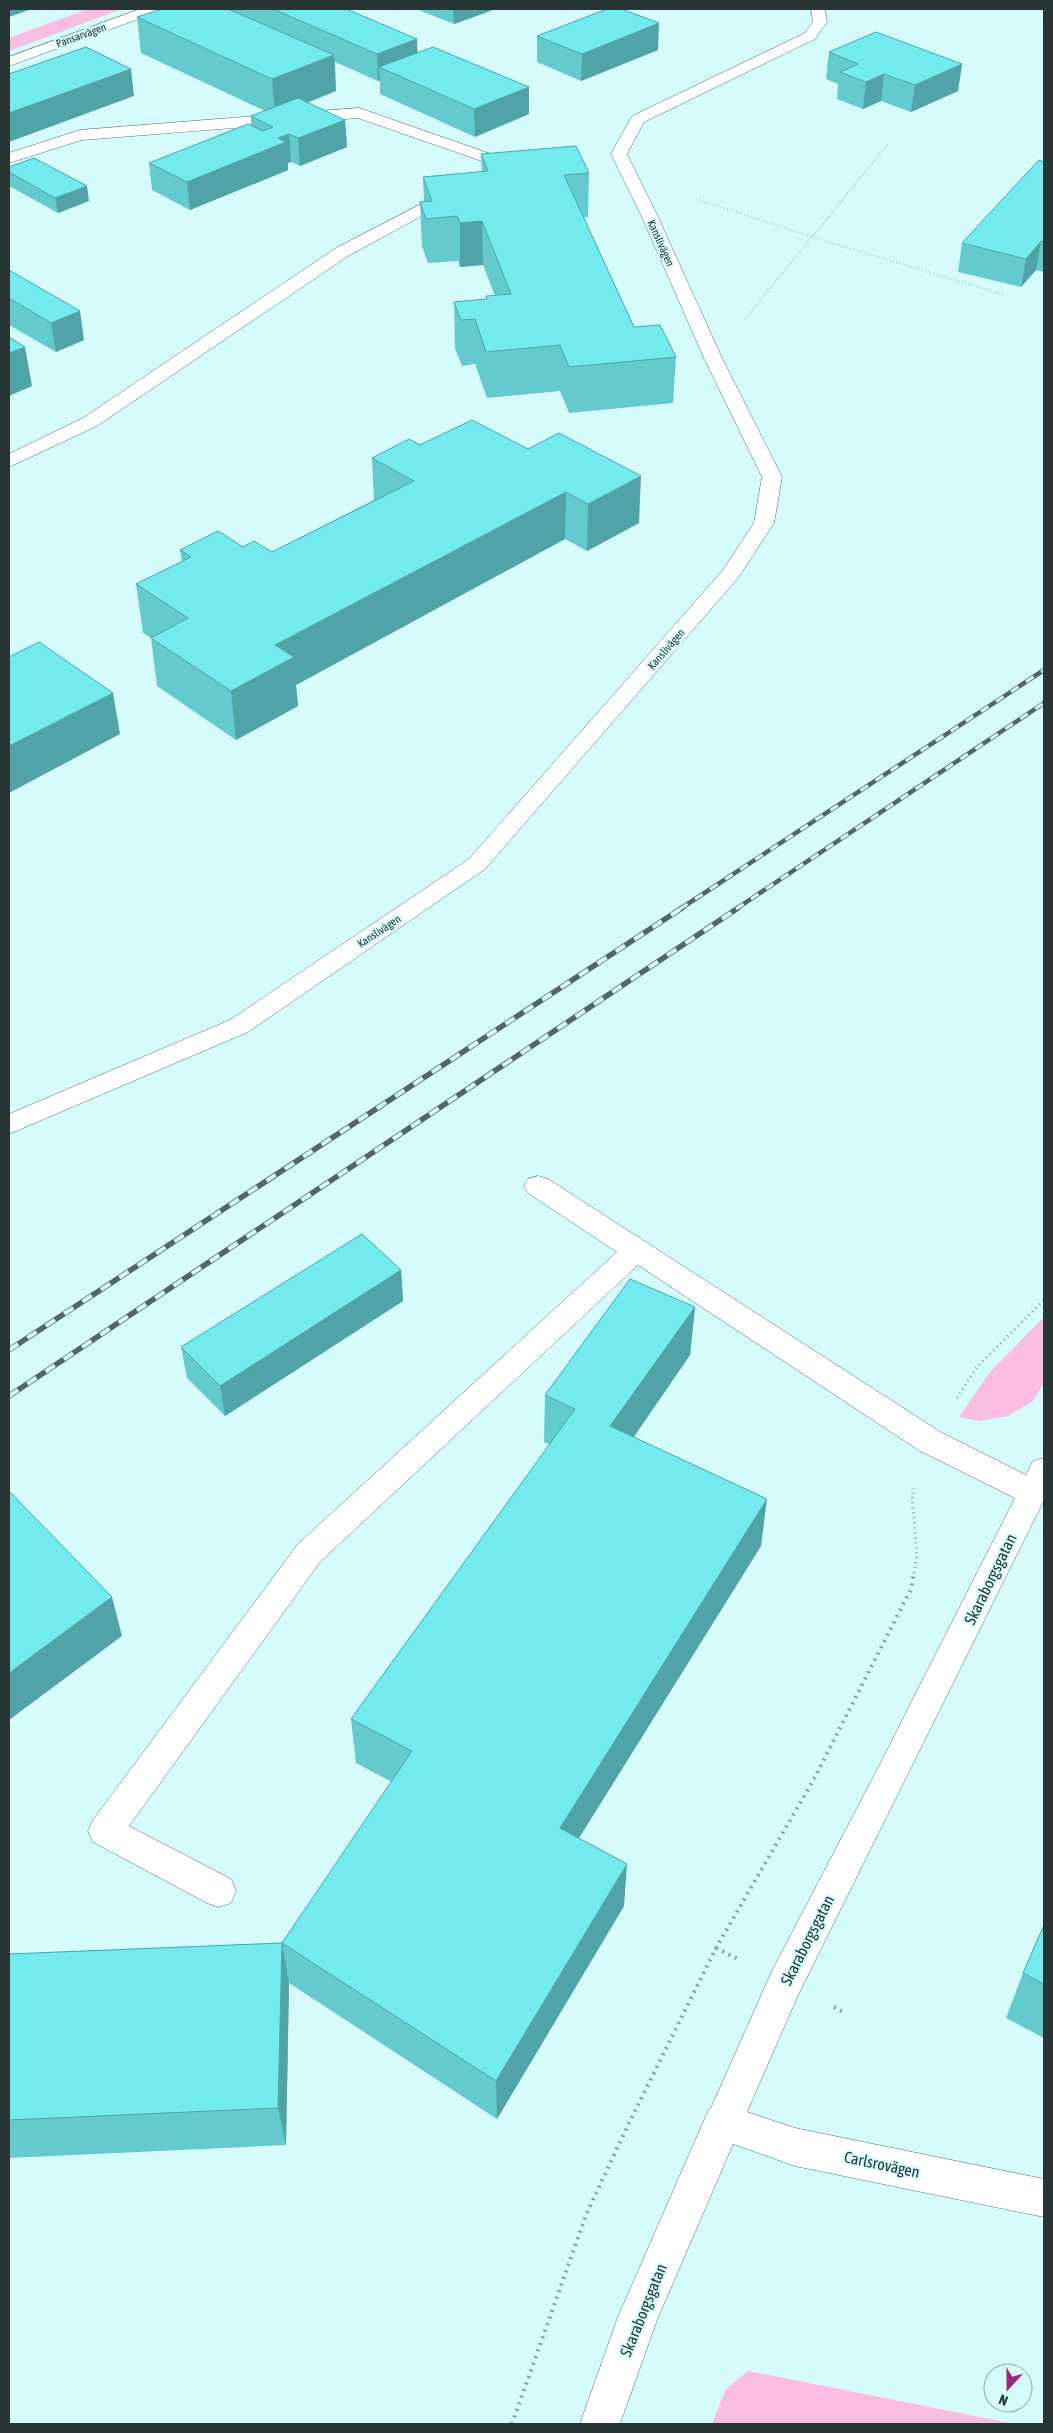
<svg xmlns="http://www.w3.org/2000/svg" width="1053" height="2433" font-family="'Asap Condensed',sans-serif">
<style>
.green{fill:#f9bde2}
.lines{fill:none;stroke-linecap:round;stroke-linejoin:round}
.minor-casing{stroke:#507272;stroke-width:1}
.path-far2{stroke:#86a1a1;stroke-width:2;stroke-dasharray:0.5 2.5;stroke-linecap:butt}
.path-far1{stroke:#86a1a1;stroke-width:3;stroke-dasharray:1 4;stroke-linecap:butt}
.path{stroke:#86a1a1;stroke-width:4;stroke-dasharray:2 5;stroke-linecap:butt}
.minor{fill:#fff;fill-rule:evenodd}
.rail-far1-casing{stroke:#526666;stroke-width:4.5}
.rail-casing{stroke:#526666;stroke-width:5.5}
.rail-far1{stroke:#d6fbfc;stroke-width:3;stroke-dasharray:9;stroke-linecap:butt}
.rail{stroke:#d6fbfc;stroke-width:4;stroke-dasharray:11;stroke-linecap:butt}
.wall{fill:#63cacd}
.shaded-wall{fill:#50a4a7}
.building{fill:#73ebee;stroke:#50a4a7}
.labels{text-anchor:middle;stroke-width:4.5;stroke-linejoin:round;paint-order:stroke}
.far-street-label{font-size:11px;fill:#273535;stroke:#d6fbfc}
.near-street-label{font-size:16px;fill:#273535;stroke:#d6fbfc}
</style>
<rect width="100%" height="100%" fill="#d6fbfc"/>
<g class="green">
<polygon points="88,9 122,9 9,51 9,38"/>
<polygon points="1044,1317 1044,1383 1032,1402 1008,1416 979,1421 959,1417 990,1372"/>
<polygon points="748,2371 1015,2424 712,2424 726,2389"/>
</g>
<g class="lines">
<g class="minor-casing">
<g id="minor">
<polygon points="140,9 160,9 158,12 9,66 9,57"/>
<polygon points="811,9 825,9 827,22 815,39 644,122 627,154 658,217 722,358 782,477 774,523 738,578 485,869 248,1032 9,1134 9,1114 230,1020 469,859 723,570 754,523 762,477 704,358 642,217 611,154 632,116 805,33 813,22"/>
<polygon points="359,108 511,161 513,164 511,167 499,167 358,118 82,140 9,163 9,153 80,130"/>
<polygon points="454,187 460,189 462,192 460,195 348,256 97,426 9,467 9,454 83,418 336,248"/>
<polygon points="538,1176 548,1179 942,1433 1026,1475 1033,1461 1044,1458 1044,1500 798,1995 747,2112 795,2128 1044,2179 1044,2217 795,2166 733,2144 657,2320 620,2424 580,2424 618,2317 709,2109 711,2108 772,1971 878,1768 1015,1498 920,1451 638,1265 320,1562 129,1826 231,1879 236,1891 231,1903 219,1907 207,1903 93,1842 88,1831 93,1820 298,1544 617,1252 528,1193 524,1186 528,1179"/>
</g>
</g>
<g class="path-far2">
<polyline points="696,199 812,237 1005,295"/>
<polyline points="745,319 888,144"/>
</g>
<g class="path-far1">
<polyline points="957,1398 977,1367 1044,1300"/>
<polyline points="914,1573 917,1556 912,1496 914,1488"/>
</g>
<g class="path">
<polyline points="716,1948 738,1959"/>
<polyline points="834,2007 845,2013"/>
<polyline points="512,2424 586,2215 628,2125 716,1948 814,1779 911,1589 914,1572"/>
</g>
<use href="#minor" class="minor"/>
<g class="rail-far1-casing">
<g id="rail-far1">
<polyline points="680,909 1044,670"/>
<polyline points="736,909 1044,703"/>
</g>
</g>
<g class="rail-casing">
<g id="rail">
<polyline points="9,1350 682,908"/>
<polyline points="9,1396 738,908"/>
</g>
</g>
<use href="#rail-far1" class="rail-far1"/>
<use href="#rail" class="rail"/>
</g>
<g class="wall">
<polygon points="162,9 346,9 418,53 529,87 529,114 475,137 380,94 380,81 378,81 335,62 336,91 307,103 345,120 347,147 300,166 291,162 288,163 288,170 190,210 152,190 149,163 251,126 251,116 265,111 141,53 137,17"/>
<polygon points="416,9 493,9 493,10 454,24"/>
<polygon points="537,36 658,50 581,81 537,62"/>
<polygon points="829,52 962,64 958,91 911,112 881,101 863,109 837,99 838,84 826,79"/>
<polygon points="481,154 589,173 588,217 583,217 634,327 676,357 673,403 569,413 560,391 487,398 475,364 462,366 455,348 454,302 487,299 486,296 495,296 483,265 460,267 458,261 428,263 422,246 420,202 424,202 423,177 482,172"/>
<polygon points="1044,162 1044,272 1036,270 1021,287 958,272 962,243"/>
<polygon points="9,167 89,201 58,213 9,186"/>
<polygon points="9,270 84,340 56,352 9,325"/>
<polygon points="472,420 639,523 587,551 565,539 296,685 298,706 236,740 157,686 151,638 143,633 136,584 182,562 180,550 243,547 272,552 374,500 372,458 420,445"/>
<polygon points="401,1270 403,1301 225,1416 187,1378 181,1347"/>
<polygon points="695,1307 690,1355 634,1437 761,1546 579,1838 624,1906 497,2119 289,1983 286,2145 9,2158 9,1954 282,1943 392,1782 356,1763 351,1719 550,1445 544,1442 545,1395"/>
<polygon points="1044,1925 1044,2038 1006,2018 1023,1973"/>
</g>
<g class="shaded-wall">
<polygon points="9,9 32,9 9,17"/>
<polygon points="453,9 493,9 493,10 454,24"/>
<polygon points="659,23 658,50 581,81 582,54"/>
<polygon points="417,39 418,66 379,67 380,81 378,81 377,54"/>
<polygon points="334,55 336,91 275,115 272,79"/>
<polygon points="962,64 958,91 911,112 915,85"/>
<polygon points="131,69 134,96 9,142 9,113"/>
<polygon points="884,74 881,101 863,109 866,82"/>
<polygon points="529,87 529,114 475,137 474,109"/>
<polygon points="345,120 347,147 300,166 298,138"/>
<polygon points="289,134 291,162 288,163 288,170 190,210 187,182 278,138"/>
<polygon points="87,186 89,201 58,213 55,198"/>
<polygon points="482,221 483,265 460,267 460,223"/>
<polygon points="1041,241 1036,270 1021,287 1026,259"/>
<polygon points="80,311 84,340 56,352 51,323"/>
<polygon points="25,347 32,386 9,396 9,353"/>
<polygon points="641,476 639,523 587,551 588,504"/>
<polygon points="566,492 565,539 296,685 298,706 236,740 231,691 275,645"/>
<polygon points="113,693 120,734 9,793 9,746"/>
<polygon points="401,1270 403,1301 225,1416 220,1386"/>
<polygon points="695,1307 690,1355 608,1474 610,1426"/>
<polygon points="767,1499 761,1546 559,1870 560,1828"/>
<polygon points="112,1597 122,1636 9,1720 9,1673"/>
<polygon points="627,1864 624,1906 497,2119 496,2081"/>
<polygon points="282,1943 289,1983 286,2145 278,2108"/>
</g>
<g class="building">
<polygon points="162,9 228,9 334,55 272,79 137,17"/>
<polygon points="273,9 346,9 417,39 377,54"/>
<polygon points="607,9 621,9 659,23 582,54 537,36"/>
<polygon points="876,32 962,64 915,85 884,74 866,82 840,72 858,64 829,52"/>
<polygon points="86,47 131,69 9,113 9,74"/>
<polygon points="433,47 529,87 474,109 379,67"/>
<polygon points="298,98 345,120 298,138 289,134 278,138 286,142 187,182 149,163 248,124 263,131 273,127 251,116"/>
<polygon points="576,146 589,173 564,175 634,327 660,325 676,357 569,367 560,345 486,352 475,319 461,320 454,302 487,299 486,296 511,294 482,221 460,223 457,216 426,219 420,202 432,201 423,177 488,171 481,154"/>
<polygon points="34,158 87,186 55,198 9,172 9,167"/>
<polygon points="1039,160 1044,162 1044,242 1041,241 1026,259 962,243"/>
<polygon points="9,270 80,311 51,323 9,298"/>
<polygon points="9,337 25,347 9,353"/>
<polygon points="472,420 528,449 559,433 641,476 588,504 566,492 275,645 294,657 231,691 151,638 188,618 136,584 191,557 180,550 218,531 243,547 254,541 272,552 414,481 372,458 409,439 420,445"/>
<polygon points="39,642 113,693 9,746 9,657"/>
<polygon points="362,1234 401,1270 220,1386 181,1347"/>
<polygon points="630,1279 695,1307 610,1426 767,1499 560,1828 627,1864 496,2081 282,1943 412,1751 351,1719 575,1409 545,1395"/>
<polygon points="9,1491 112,1597 9,1673"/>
<polygon points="1044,1925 1044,1984 1023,1973"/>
<polygon points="282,1943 278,2108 9,2120 9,1954"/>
</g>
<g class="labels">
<g class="far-street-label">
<text transform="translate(81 35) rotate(-20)" y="4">Pansarvägen</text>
<text transform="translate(661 243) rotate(66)" y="4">Kanslivägen</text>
<text transform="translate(666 649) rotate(-49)" y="4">Kanslivägen</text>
<text transform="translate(379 931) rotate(-34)" y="4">Kanslivägen</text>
</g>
<g class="near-street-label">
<text transform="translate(990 1579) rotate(-64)" y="6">Skaraborgsgatan</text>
<text transform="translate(807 1940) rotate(-63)" y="6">Skaraborgsgatan</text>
<text transform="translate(882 2164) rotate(12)" y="6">Carlsrovägen</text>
<text transform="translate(643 2310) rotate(-68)" y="6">Skaraborgsgatan</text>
</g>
</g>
<rect width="1053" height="2433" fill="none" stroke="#273535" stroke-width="20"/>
<g transform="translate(1008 2388) rotate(201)"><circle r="24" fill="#d6fbfc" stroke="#90acac"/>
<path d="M0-4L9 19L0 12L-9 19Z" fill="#9f267e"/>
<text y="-8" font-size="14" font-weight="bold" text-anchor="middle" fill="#273535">N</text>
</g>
</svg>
